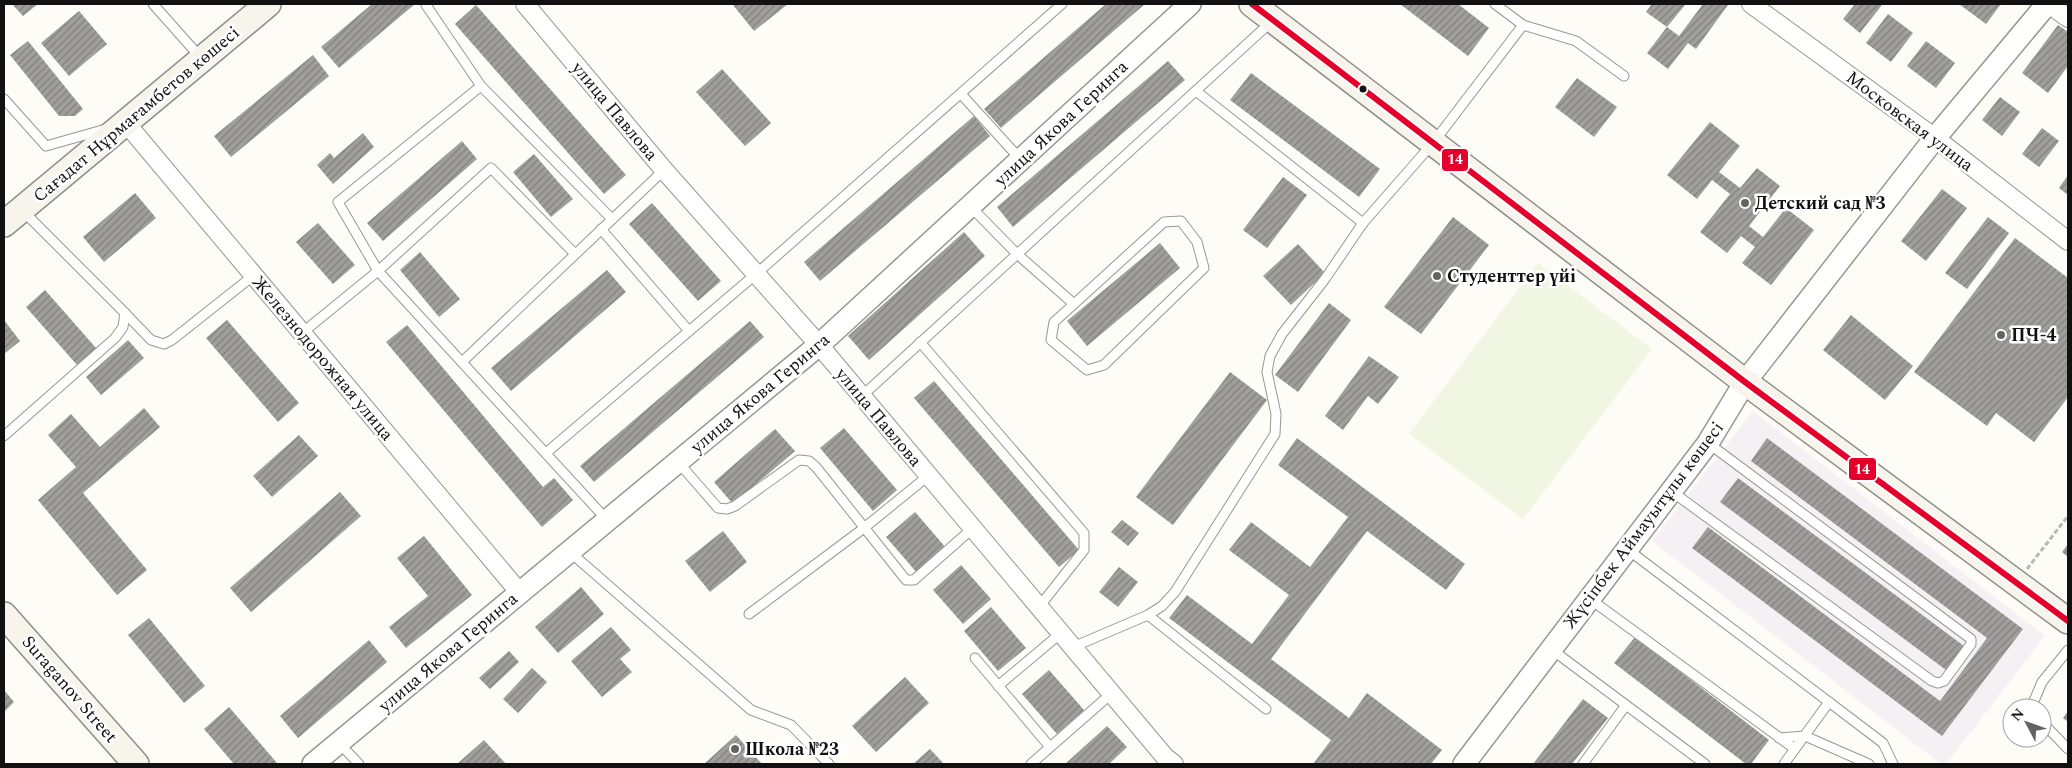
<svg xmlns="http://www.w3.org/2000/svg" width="2072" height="768" font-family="Spectral,serif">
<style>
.industrial{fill:#f5f0f3}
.pitch{fill:#f0f6e1}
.building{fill:url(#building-hatch)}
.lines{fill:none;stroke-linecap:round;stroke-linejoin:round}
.service-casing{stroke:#979795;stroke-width:11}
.minor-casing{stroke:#979795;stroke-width:20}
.tertiary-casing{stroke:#979795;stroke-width:24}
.secondary-casing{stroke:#8e8d8b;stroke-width:28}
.path{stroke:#b9b9b8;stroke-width:3;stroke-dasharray:5 2.5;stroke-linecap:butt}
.service{stroke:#fffffe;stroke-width:9}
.minor{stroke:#fffffe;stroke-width:18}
.tertiary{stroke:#fffffe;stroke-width:21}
.secondary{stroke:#f6f4eb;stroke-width:25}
.bus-1-casing{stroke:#fff;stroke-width:10}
.bus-1{stroke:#e4002b;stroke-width:6}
.bus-dot{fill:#111;stroke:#fff;stroke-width:2}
.poi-dot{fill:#646362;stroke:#fff;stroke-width:2}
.labels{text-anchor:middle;stroke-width:5;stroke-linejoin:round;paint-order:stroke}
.street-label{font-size:18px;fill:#111;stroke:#fff}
.poi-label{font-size:18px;font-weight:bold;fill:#111;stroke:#fff;text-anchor:start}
.line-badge{stroke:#fff;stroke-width:2}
.badge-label{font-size:14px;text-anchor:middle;font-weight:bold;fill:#fff}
</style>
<defs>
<pattern id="building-hatch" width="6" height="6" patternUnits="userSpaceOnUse" patternTransform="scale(1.25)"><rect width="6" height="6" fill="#a19f9c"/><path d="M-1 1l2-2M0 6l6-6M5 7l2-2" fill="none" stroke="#82807e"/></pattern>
</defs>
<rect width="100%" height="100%" fill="#fdfcf7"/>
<polygon class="industrial" points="1753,411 2045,636 1946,764 1941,764 1652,541"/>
<polygon class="pitch" points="1538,263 1652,349 1523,519 1409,434"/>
<g class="building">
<polygon points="12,4 38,4 23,16"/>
<polygon points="372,4 415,4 339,68 321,47"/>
<polygon points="734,4 788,4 754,31 733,5"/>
<polygon points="1106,4 1145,4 1001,128 984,109"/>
<polygon points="1400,4 1458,4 1489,28 1468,56"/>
<polygon points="1652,4 1683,4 1685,5 1667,27 1646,12"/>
<polygon points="1703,4 1728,5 1696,49 1688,43 1668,69 1647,53 1667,27 1679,36"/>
<polygon points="1855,4 1882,5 1860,33 1843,19"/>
<polygon points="1959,4 2001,4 1986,24"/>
<polygon points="476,5 626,175 604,194 455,24"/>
<polygon points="79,11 107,44 69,76 41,43"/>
<polygon points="1888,14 1913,33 1891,62 1866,43"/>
<polygon points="2058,25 2068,32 2068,66 2048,93 2022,73"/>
<polygon points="28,41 83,109 75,116 59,116 10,55"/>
<polygon points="1926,41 1955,63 1936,88 1907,66"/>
<polygon points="313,55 329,76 231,157 214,136"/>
<polygon points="1168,61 1185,80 1013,227 997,207"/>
<polygon points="722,69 771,123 745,146 696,92"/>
<polygon points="1251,73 1380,169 1359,197 1230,100"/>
<polygon points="1577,78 1617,107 1594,137 1555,107"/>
<polygon points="2000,97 2020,112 2002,136 1982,120"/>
<polygon points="974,116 990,136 820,281 804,262"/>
<polygon points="1710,122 1740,146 1719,172 1740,188 1757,168 1780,186 1749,226 1763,237 1786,208 1814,230 1771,285 1742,263 1755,247 1741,236 1727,253 1700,232 1730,194 1712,180 1697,199 1667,175"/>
<polygon points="2042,128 2059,141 2039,167 2022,154"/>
<polygon points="363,133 374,147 333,184 317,165 330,153 334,158"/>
<polygon points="462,141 477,159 383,241 367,223"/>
<polygon points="534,154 573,199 551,217 513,172"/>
<polygon points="2068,175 2068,195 2059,188"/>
<polygon points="1283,177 1307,195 1267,248 1243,230"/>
<polygon points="1942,189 1967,208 1926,261 1901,241"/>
<polygon points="135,193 156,218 104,262 83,237"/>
<polygon points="652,203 721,281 698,301 629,224"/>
<polygon points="1453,217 1489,245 1421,334 1384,307"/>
<polygon points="1988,217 2009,233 1967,289 1945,273"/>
<polygon points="318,223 355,265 333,284 296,242"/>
<polygon points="964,232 985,256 869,360 848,336"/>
<polygon points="2015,238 2068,278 2068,397 2034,442 1996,413 1987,426 1914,372"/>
<polygon points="1160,243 1180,268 1087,346 1067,321"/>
<polygon points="1298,244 1325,273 1291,305 1263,276"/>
<polygon points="420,252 460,299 439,317 400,270"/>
<polygon points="607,270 626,292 511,391 491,368"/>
<polygon points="45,290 96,348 77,365 26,307"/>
<polygon points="1329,303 1351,320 1298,392 1275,375"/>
<polygon points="1851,315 1913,366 1885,400 1823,350"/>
<polygon points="4,320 20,341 4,354"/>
<polygon points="227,320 299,403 278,422 206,338"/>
<polygon points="750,321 764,337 594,482 580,466"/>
<polygon points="407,325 543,487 554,478 573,500 542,527 386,342"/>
<polygon points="128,340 144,358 101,395 86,377"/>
<polygon points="1369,356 1399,377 1378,404 1368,396 1343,430 1325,416"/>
<polygon points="1230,372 1267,400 1173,525 1136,497"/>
<polygon points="934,381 1079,550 1059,567 914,398"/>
<polygon points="144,408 160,427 83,493 147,570 117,595 38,500 76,467 48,435 71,414 100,447"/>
<polygon points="844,428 897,490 873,511 820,448"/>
<polygon points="775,429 795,451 733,504 714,482"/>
<polygon points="299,435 318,456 272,497 253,476"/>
<polygon points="1297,438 1465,564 1446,590 1367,531 1271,659 1349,718 1367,693 1442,750 1431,764 1313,764 1331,740 1169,618 1187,595 1252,644 1289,595 1229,550 1251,522 1310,567 1348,517 1278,465"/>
<polygon points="1767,438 2023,629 1942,736 1692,548 1708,527 1940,701 1987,638 1751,461"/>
<polygon points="1738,478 1964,646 1946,670 1720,502"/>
<polygon points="340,492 361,516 251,612 230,588"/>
<polygon points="915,512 947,549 918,574 886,537"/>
<polygon points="1122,520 1139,533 1128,546 1111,532"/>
<polygon points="723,531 747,562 710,592 685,561"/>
<polygon points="424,536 472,595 406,648 389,627 428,596 397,558"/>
<polygon points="2068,544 2068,557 2062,552"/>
<polygon points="961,565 991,599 963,624 933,590"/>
<polygon points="1119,567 1138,582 1118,607 1099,592"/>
<polygon points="581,587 604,614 558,653 535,627"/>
<polygon points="991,607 1026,648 998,671 964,631"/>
<polygon points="149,618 205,686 184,703 128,635"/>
<polygon points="611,627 631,650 620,659 632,672 602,697 571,661"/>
<polygon points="1635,637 1769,740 1751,764 1746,764 1614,663"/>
<polygon points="369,640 387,662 298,738 280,716"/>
<polygon points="509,651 519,662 490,689 479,678"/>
<polygon points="532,668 547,682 518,713 503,699"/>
<polygon points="1049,670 1084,710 1057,734 1022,694"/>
<polygon points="905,677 929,703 876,752 852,726"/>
<polygon points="4,690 14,702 4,712"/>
<polygon points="1583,699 1608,718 1572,764 1533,764"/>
<polygon points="229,707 277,763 275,764 234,764 204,729"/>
<polygon points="2068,711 2068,722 2063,718"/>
<polygon points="1107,726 1127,747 1109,764 1065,764"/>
<polygon points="736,735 762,764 704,764"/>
<polygon points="484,740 506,764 457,764"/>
<polygon points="930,749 944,764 913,764"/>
</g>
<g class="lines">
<g class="service-casing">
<g id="service">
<polyline points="153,4 200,57"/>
<polyline points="1523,25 1576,41 1624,76"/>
<polyline points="481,86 612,219"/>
<polyline points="1196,91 1363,223"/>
<polyline points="961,94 1021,160"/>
<polyline points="4,99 46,146 106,129"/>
<polyline points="970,206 1017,254 1074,304 1054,322 1051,340 1087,370 1104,365 1204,268 1197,242 1181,221 1164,222 1074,304"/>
<polyline points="23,211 125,313"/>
<polyline points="601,229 689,331"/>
<polyline points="575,254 491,168 378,271 607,520"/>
<polyline points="302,333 378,271 338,202 481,86 426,5 428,4"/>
<polyline points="920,342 1084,533 1084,550 1039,607"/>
<polyline points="462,362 664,170"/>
<polyline points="862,396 1271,22"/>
<polyline points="4,436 115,338 123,327 125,313 151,340 164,344 172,340 254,275"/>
<polyline points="546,453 756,274 1062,4"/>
<polyline points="678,462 718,508 727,509 735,506 799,460 809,461 816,467 906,580 914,580 973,528"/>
<polyline points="1671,491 1932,681 1938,683 1944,681 1971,644 1971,639 1708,443"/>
<polyline points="1627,549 1883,743 1893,764"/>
<polyline points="570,552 751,710 791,725 829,764"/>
<polyline points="1590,599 1795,749"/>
<polyline points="749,614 864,528 928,476"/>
<polyline points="1148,615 1266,709"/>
<polyline points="1073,647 1148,615 1162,606 1175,592 1275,434 1276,414 1267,372 1270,356 1282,334 1325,279 1363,223 1433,143 1523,25 1495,4"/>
<polyline points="1551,649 1705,764"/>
<polyline points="975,658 1050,747"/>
<polyline points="998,686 1061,633"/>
<polyline points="2031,708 2042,682 2068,650"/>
<polyline points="2042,722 2068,749"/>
<polyline points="1779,738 1805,736 1869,764"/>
<polyline points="339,743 359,764"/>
<polyline points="1031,764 1112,693"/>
<polyline points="1583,764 1626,705"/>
<polyline points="1784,764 1829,702"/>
</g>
</g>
<g class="minor-casing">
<g id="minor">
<polyline points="525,4 664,170 819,345 1165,757 1174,764"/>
<polyline points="1751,4 1935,138 2068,241"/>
<polyline points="2049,4 2068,18"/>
<polyline points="126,123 520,593"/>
</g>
</g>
<g class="tertiary-casing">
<g id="tertiary">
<polyline points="313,764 819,345 1190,4"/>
<polyline points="1464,764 1708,443 1745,382 1935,138 2047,4"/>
</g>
</g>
<g class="secondary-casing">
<g id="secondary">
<polyline points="1252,4 1745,382 2068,621"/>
<polyline points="4,224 268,4"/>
<polyline points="4,615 136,764"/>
</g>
</g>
<polyline class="path" points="2027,569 2068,516"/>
<use href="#service" class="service"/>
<use href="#minor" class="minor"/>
<use href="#tertiary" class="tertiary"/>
<use href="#secondary" class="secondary"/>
<g class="bus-1-casing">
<polyline id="bus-1" points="1252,4 1745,382 2068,621"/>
</g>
<use href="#bus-1" class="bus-1"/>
</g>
<circle class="bus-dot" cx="1363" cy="89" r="4.5"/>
<g class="poi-dot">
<circle cx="1745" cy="203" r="5"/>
<circle cx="1437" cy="276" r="5"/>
<circle cx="2001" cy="335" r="5"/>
<circle cx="735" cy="749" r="5"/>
</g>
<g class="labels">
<g class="street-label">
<text transform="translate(615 111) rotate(50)" y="6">улица Павлова</text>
<text transform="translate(136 114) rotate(-40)" y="6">Сағадат Нұрмағамбетов көшесі</text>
<text transform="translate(1910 121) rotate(37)" y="6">Московская улица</text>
<text transform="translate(1061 123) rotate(-43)" y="6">улица Якова Геринга</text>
<text transform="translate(323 358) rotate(50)" y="6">Железнодорожная улица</text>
<text transform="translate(760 393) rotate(-40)" y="6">улица Якова Геринга</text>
<text transform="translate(879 417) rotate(50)" y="6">улица Павлова</text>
<text transform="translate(1643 525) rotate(-53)" y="6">Жүсіпбек Аймауытұлы көшесі</text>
<text transform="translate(448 652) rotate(-40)" y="6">улица Якова Геринга</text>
<text transform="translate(70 689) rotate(49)" y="6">Suraganov Street</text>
</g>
<g class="poi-label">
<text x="1755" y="209">Детский сад №3</text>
<text x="1447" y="282">Студенттер үйі</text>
<text x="2011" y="341">ПЧ-4</text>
<text x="745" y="755">Школа №23</text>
</g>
</g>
<g class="line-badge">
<rect x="1441" y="148" width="28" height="24" rx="5" fill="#e4002b"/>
<rect x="1848" y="457" width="29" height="24" rx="5" fill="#e4002b"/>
</g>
<g class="badge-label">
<text x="1455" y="164">14</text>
<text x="1862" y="474">14</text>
</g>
<rect width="2072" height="768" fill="none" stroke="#111111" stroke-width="10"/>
<g transform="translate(2027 723) rotate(311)"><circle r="24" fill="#ffffff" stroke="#a0a0a0"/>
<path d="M0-4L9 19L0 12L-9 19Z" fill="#646362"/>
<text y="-8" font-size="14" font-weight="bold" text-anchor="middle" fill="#111111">N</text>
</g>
</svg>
